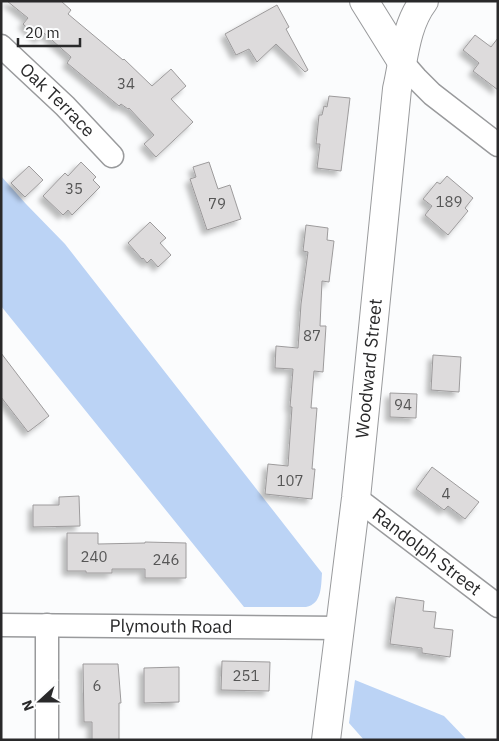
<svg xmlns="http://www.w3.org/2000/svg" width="499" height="741" font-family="'IBM Plex Sans',sans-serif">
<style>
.green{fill:#bbd3f5}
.building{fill:#dddbdc;stroke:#9d9b9c;filter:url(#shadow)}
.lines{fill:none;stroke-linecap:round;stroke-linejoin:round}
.street-casing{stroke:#999a9c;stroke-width:25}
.secondary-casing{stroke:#999a9c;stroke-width:30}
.street{stroke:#fff;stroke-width:22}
.secondary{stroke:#fff;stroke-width:28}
.labels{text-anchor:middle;stroke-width:4;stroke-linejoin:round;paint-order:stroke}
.number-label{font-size:15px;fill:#565656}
.street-label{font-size:18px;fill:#29292a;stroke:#fbfcfd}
</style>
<defs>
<filter id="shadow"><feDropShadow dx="-4.5" dy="4.5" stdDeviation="2.5" flood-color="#0004"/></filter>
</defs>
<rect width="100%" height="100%" fill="#fbfcfd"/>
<g class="green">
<path d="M1,176L26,204L65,244L322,573C321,586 322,604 306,607H244L1,306Z"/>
<polygon points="355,680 444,716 467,740 364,740 349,723"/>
</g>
<g class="building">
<polygon points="7,1 61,1 71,10 68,14 123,60 124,59 152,86 171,69 186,86 171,99 193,122 156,157 144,144 154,135 129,108 128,109 121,104 119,106 67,63 71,57 44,33 39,39 23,24 28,18"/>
<polygon points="277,5 289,27 286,29 308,70 305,72 276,44 257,62 249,49 236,55 225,34"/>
<polygon points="475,35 491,47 498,38 498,90 473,71 479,63 463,50"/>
<polygon points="329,96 350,98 341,171 317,168 320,144 316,144 319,115 322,115 324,106 327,107"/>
<polygon points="81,162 96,177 93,180 100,187 72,215 68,210 63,215 43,196 65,173 68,176"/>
<polygon points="209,162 218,189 230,185 241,219 207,230 190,179 196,177 193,167"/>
<polygon points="29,166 43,180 25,197 11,183"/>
<polygon points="447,176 473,198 465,208 468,211 448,235 425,215 432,206 423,199 437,182 440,184"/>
<polygon points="150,222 166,238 160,243 171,255 158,267 151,259 147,263 143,258 142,259 128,243"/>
<polygon points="306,225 328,228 327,240 334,241 329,282 322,281 320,326 326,326 323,372 314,371 311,408 317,408 312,469 315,469 312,499 265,494 268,464 288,466 292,407 290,407 293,369 275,368 276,346 298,348 301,304 308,252 303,251"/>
<polygon points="1,353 49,416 28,432 1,397"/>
<polygon points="433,355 461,357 459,392 431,390"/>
<polygon points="390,393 417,394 416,418 390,417"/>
<polygon points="432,467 479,502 465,519 448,506 444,510 416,489"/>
<polygon points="79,496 80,526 33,527 33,505 59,505 59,497"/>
<polygon points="67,533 98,533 98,544 145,543 145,542 186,543 186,578 145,578 145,569 112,569 112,573 86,573 86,571 67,571"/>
<polygon points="396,597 424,601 423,611 436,612 434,628 453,630 450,657 422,653 422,648 390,644"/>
<polygon points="222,661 270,662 269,691 221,690"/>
<polygon points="83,664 118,664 121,703 119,703 119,740 92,740 92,722 84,722"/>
<polygon points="179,667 179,702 144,703 144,668"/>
</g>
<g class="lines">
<g class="street-casing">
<g id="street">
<path id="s1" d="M1,46L65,106L112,156"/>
<polyline points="402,62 416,78 432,94 498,145"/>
<path id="s2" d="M356,498L498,606"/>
<path id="s3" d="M1,625L341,628"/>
<polyline points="47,740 47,625"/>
</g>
</g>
<g class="secondary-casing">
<g id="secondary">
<polyline points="364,1 402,62"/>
<path id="s4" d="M326,740L356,498L397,89C404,59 405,26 424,1"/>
</g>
</g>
<use href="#street" class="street"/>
<use href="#secondary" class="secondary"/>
</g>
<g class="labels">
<g class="number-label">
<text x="126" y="89">34</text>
<text x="74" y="194">35</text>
<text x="449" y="207">189</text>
<text x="217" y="209">79</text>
<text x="312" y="341">87</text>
<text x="403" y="410">94</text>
<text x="290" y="486">107</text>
<text x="446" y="499">4</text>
<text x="94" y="562">240</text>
<text x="166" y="565">246</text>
<text x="246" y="681">251</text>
<text x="97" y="691">6</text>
</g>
<g class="street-label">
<text dy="6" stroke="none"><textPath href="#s1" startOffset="78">Oak Terrace</textPath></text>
<text dy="6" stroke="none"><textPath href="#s4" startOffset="374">Woodward Street</textPath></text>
<text dy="6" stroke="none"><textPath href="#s2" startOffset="89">Randolph Street</textPath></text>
<text dy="6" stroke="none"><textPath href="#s3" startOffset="170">Plymouth Road</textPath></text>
</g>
</g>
<rect width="499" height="741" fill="none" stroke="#29292a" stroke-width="5"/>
<g transform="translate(40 701) rotate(249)" stroke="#fbfcfd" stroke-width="4" paint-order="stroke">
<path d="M0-4L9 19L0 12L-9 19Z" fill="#29292a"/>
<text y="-8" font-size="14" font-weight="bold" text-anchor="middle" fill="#29292a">N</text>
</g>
<path d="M18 38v8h62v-8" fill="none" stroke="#29292a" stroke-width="2.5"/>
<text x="25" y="38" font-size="15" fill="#29292a" stroke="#fbfcfd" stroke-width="4" paint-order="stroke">20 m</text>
</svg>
